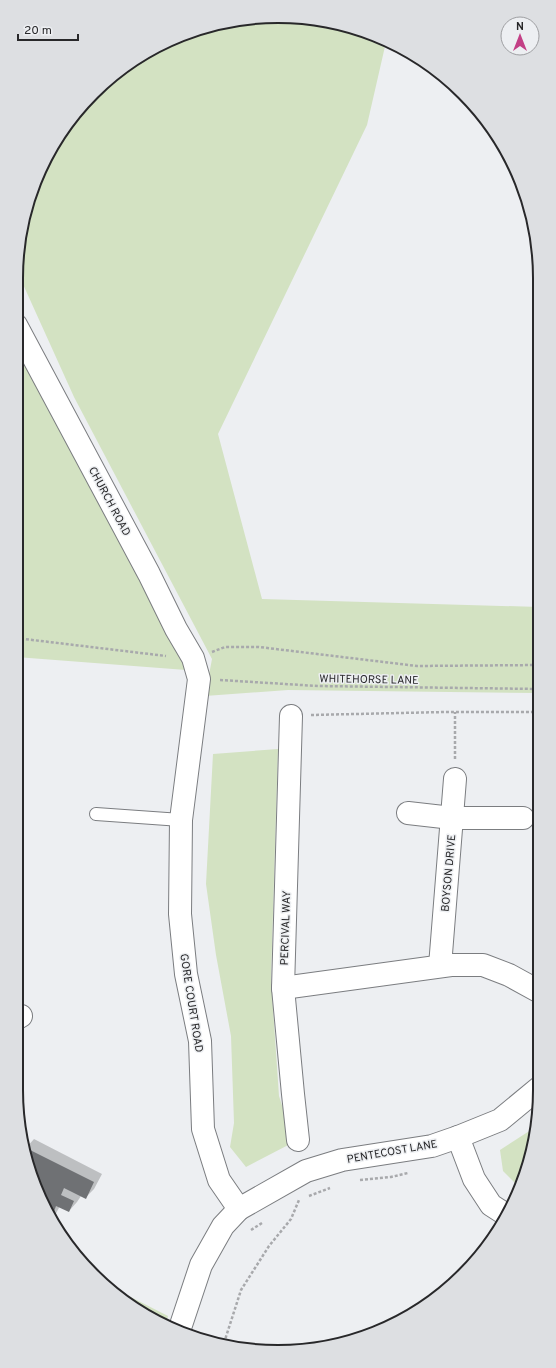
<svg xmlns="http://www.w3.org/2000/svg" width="556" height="1368" font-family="Overpass,sans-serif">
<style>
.green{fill:#d3e2c2}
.shadow{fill:#0003}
.building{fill:#6f7174}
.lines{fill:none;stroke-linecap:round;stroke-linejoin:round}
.lane-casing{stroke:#7b7d80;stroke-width:14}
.street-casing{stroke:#7b7d80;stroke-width:24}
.secondary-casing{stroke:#7b7d80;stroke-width:24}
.path{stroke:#a8a9ac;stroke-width:2.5;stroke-dasharray:3 2;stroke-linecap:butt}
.lane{stroke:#fff;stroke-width:12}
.street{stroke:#fff;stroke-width:22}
.secondary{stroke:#fff;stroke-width:22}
.labels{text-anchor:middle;stroke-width:3;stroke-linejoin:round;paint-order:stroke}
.street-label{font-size:11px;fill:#28282a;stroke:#edeff2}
.rim{fill:none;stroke:#28282a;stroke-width:2}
</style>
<rect width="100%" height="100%" fill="#edeff2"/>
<g class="green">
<polygon points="261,17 312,18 362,30 386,42 367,125 218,434 262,599 539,607 539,693 288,690 205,696 212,659 74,397 17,271 30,194 51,147 81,105 118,70 162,43 210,25"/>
<polygon points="16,331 186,670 16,657"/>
<polygon points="278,749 271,979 279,1096 294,1142 246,1167 230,1147 234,1123 231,1036 216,955 206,884 213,754"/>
<polygon points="534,1128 526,1174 519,1187 503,1171 500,1150"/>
<polygon points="111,1287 168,1316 166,1323 147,1317"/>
</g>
<polygon class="shadow" points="34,1139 102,1174 94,1189 85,1198 81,1196 77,1202 69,1211 60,1206 54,1217 30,1174 26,1148"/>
<polygon class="building" points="26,1148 94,1182 86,1199 64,1188 61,1195 74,1201 69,1212 56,1206 53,1214 30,1174"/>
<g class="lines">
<g class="lane-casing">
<polyline id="lane" points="96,814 181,820"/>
</g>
<g class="street-casing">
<g id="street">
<polyline points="291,716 283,988 293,1094 298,1140"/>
<polyline points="408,813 452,818 523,818"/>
<polyline points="440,966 455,779"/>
<polyline points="283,988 451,965 483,965 509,975 540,992"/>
<polyline points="16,1019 21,1016"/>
<polyline points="458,1137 474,1179 491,1205 505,1214"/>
<polyline points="239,1209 306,1171 342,1160 432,1146 458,1137 500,1120 540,1087"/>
</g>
</g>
<g class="secondary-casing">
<polyline id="secondary" points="16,325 149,574 176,629 193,658 199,679 181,820 180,914 186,974 200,1041 203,1129 219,1180 239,1209 223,1226 201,1265 180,1328"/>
</g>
<g class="path">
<polyline points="16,638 166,656"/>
<polyline points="212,652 225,647 259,647 417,666 539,665"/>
<polyline points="220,680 318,686 539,689"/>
<polyline points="311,715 445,712 539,712"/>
<polyline points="455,759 455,712"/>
<polyline points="360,1180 391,1177 408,1173"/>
<polyline points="309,1196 330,1188"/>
<polyline points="251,1230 262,1223"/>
<polyline points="224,1343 241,1290 269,1246 291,1219 299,1200"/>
</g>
<use href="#lane" class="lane"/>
<use href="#street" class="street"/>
<use href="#secondary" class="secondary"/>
</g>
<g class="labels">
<g class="street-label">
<text transform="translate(110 501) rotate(62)" y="4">CHURCH ROAD</text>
<text transform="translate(369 679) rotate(1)" y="4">WHITEHORSE LANE</text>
<text transform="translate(448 873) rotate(-85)" y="4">BOYSON DRIVE</text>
<text transform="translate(285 928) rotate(-88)" y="4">PERCIVAL WAY</text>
<text transform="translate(192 1003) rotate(81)" y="4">GORE COURT ROAD</text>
<text transform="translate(392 1151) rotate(-10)" y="4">PENTECOST LANE</text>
</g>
</g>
<path d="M0 0H556V1368H0ZM278 23H278A255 255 0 0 1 533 278V1090A255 255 0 0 1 278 1345H278A255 255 0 0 1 23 1090V278A255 255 0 0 1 278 23Z" fill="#dddfe2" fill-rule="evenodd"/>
<path class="rim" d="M278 23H278A255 255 0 0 1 533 278V1090A255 255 0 0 1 278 1345H278A255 255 0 0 1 23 1090V278A255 255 0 0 1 278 23Z"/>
<g transform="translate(520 36)"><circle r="19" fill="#edeff2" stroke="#9e9fa2"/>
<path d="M0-3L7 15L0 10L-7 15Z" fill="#c34086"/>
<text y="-6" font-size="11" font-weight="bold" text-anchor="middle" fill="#28282a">N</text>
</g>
<path d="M18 34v6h60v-6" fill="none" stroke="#28282a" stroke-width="2"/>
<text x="24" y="34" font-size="12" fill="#28282a" stroke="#edeff2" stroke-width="3" paint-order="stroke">20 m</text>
</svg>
